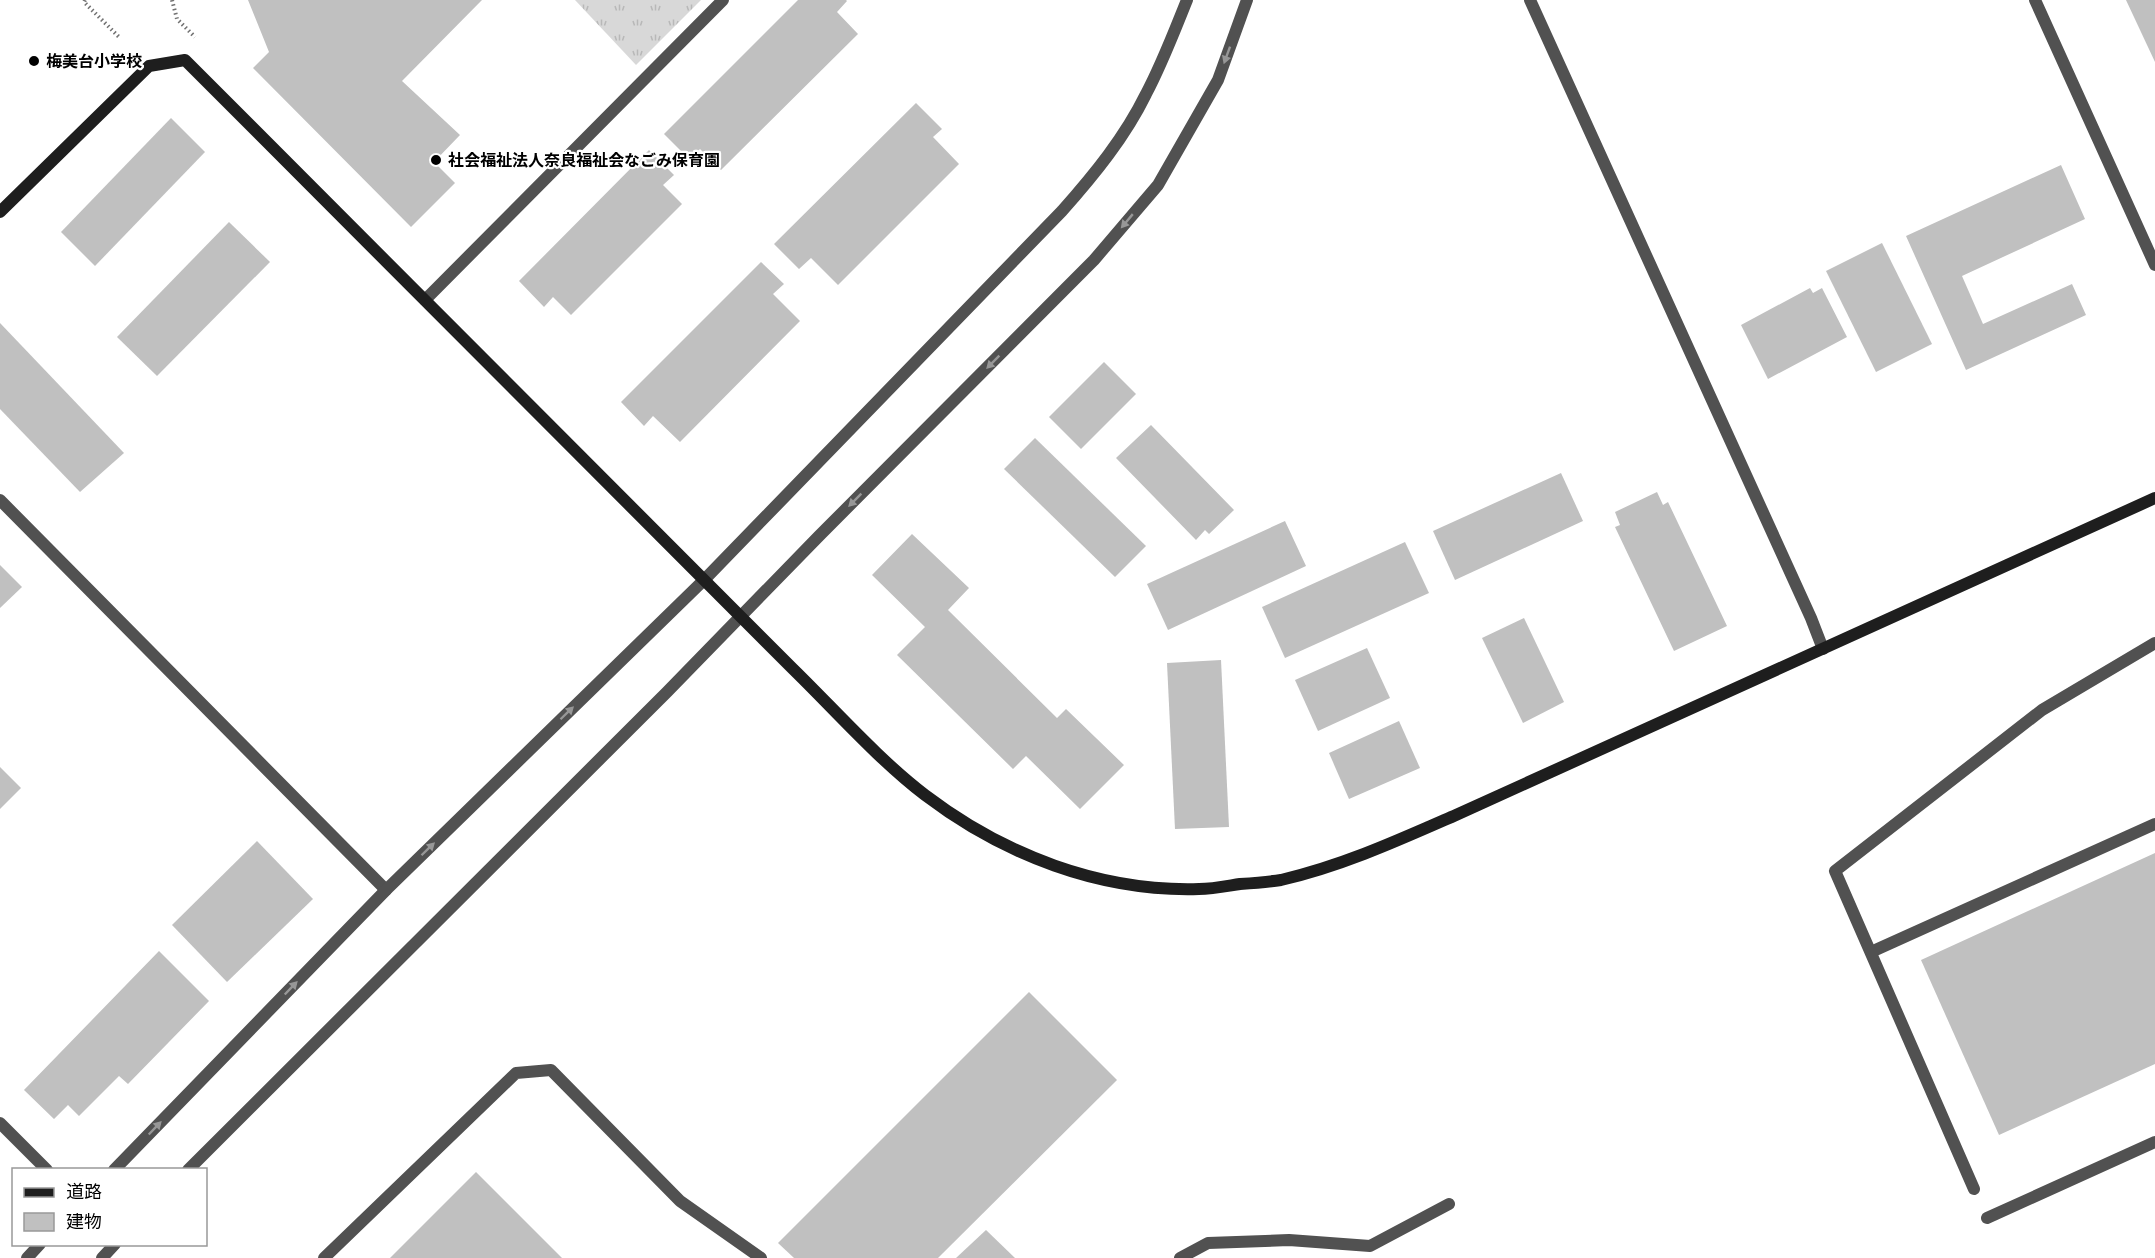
<svg xmlns="http://www.w3.org/2000/svg" width="2155" height="1258" font-family="'Fira Sans','Noto Sans JP',sans-serif">
<style>
.park{fill:url(#park-tufts)}
.building{fill:#c0c0c0}
.lines{fill:none;stroke-linecap:round;stroke-linejoin:round}
.path{stroke:#737373;stroke-width:4;stroke-dasharray:1.5 3;stroke-linecap:butt}
.lane{stroke:#515151;stroke-width:12}
.street{stroke:#515151;stroke-width:12}
.secondary{stroke:#1e1e1e;stroke-width:12}
.oneway{fill:#979797}
.poi-dot{fill:#000;stroke:#fff;stroke-width:2}
.labels{text-anchor:middle;stroke-width:4.5;stroke-linejoin:round;paint-order:stroke}
.poi-label{font-size:16px;font-weight:bold;fill:#000;stroke:#fff;text-anchor:start}
</style>
<defs>
<pattern id="park-tufts" width="24" height="20" patternUnits="userSpaceOnUse" patternTransform="scale(1.5)"><rect width="24" height="20" fill="#d8d8d8"/><path d="M3 7l-1-3M5 7V3M7 7l1-3M15 17l-1-3M17 17v-4M19 17l1-3" fill="none" stroke="#b8b8b8"/></pattern>
</defs>
<rect width="100%" height="100%" fill="#fff"/>
<polygon class="park" points="575,0 701,0 636,65"/>
<g class="building">
<polygon points="248,0 482,0 402,81 460,135 434,162 455,183 411,227 253,68 269,52"/>
<polygon points="798,0 846,0 847,1 837,12 858,34 721,170 700,149 690,160 664,134"/>
<polygon points="2126,0 2155,0 2155,62"/>
<polygon points="916,103 942,129 933,137 959,164 838,285 811,258 799,269 774,244"/>
<polygon points="171,118 205,152 95,266 61,232"/>
<polygon points="649,150 674,175 663,185 682,204 571,315 553,297 544,307 519,281"/>
<polygon points="2061,165 2085,219 1962,276 1983,324 2072,284 2086,315 1966,370 1906,236"/>
<polygon points="229,222 270,262 157,376 117,337"/>
<polygon points="1882,243 1932,344 1876,372 1826,271"/>
<polygon points="761,262 784,284 773,294 800,321 680,442 653,416 644,426 621,402"/>
<polygon points="1810,288 1813,293 1822,288 1847,337 1768,379 1741,325"/>
<polygon points="0,323 124,453 80,492 0,409"/>
<polygon points="1104,362 1136,394 1081,449 1049,417"/>
<polygon points="1151,425 1234,510 1209,534 1205,530 1196,540 1116,458"/>
<polygon points="1035,438 1146,546 1115,577 1004,469"/>
<polygon points="1561,473 1583,521 1455,580 1433,531"/>
<polygon points="1657,492 1663,505 1668,502 1727,626 1674,651 1615,527 1620,525 1615,512"/>
<polygon points="1285,521 1306,566 1168,630 1147,584"/>
<polygon points="912,534 969,588 948,610 1057,718 1066,709 1124,765 1080,809 1026,756 1013,769 897,655 925,627 872,575"/>
<polygon points="1405,542 1429,593 1285,658 1262,607"/>
<polygon points="0,565 22,587 0,608"/>
<polygon points="1524,618 1564,702 1523,723 1482,638"/>
<polygon points="1367,648 1390,698 1318,731 1295,680"/>
<polygon points="1221,660 1229,827 1175,829 1167,663"/>
<polygon points="1399,721 1420,768 1349,799 1329,753"/>
<polygon points="0,767 21,788 0,809"/>
<polygon points="257,841 313,899 227,982 172,925"/>
<polygon points="2155,853 2155,1064 1999,1135 1921,960"/>
<polygon points="159,951 209,1001 128,1084 119,1076 79,1116 68,1105 54,1119 24,1090"/>
<polygon points="1029,992 1117,1080 938,1258 794,1258 778,1243"/>
<polygon points="476,1172 562,1258 390,1258"/>
<polygon points="986,1230 1015,1258 956,1258"/>
</g>
<g class="lines">
<g class="path">
<polyline points="85,0 84,2 120,38"/>
<polyline points="172,0 177,19 195,37"/>
</g>
<g class="lane">
<polyline points="1871,952 2155,824"/>
<polyline points="1974,1189 1835,871 2042,710 2155,643"/>
<polyline points="1987,1218 2155,1142"/>
<polyline points="324,1258 516,1073 551,1070 680,1201 761,1258"/>
<polyline points="1180,1258 1208,1243 1289,1240 1370,1246 1449,1204"/>
</g>
<g class="street">
<polyline points="1530,0 1811,618 1823,649"/>
<polyline points="2035,0 2155,265"/>
<polyline points="425,300 723,0"/>
<polyline points="0,500 386,890"/>
<polyline points="0,1123 47,1170"/>
<path d="M114,1170L386,890L705,579L1062,211C1094,175 1125,137 1146,94C1162,64 1174,32 1187,0"/>
<polyline points="188,1170 667,692 819,536 1094,260 1158,185 1218,80 1247,0"/>
<polyline points="27,1258 40,1244"/>
<polyline points="102,1258 115,1244"/>
</g>
<path class="secondary" d="M0,212L149,66L185,60L793,669C835,710 879,760 925,795C1004,855 1100,892 1199,889C1213,889 1227,886 1240,884C1254,883 1268,882 1281,880C1342,866 1399,840 1456,815L2155,498"/>
</g>
<defs><path id="oneway-solid" d="M-6-.8H1V-3.2L6.5 0L1 3.2V.8H-6Z" transform="scale(1.5)"/></defs>
<g class="oneway">
<use href="#oneway-solid" transform="translate(1227 55) rotate(110)"/>
<use href="#oneway-solid" transform="translate(1127 221) rotate(130)"/>
<use href="#oneway-solid" transform="translate(993 362) rotate(135)"/>
<use href="#oneway-solid" transform="translate(855 500) rotate(135)"/>
<use href="#oneway-solid" transform="translate(567 713) rotate(-44)"/>
<use href="#oneway-solid" transform="translate(428 849) rotate(-44)"/>
<use href="#oneway-solid" transform="translate(291 988) rotate(-46)"/>
<use href="#oneway-solid" transform="translate(155 1128) rotate(-46)"/>
</g>
<g class="poi-dot">
<circle cx="34" cy="61" r="6"/>
<circle cx="436" cy="160" r="6"/>
</g>
<g class="labels">
<g class="poi-label">
<text x="46" y="67">梅美台小学校</text>
<text x="448" y="166">社会福祉法人奈良福祉会なごみ保育園</text>
</g>
</g>
<rect x="12" y="1168" width="195" height="78" fill="#ffffff" stroke="#999999" stroke-width="1.5"/>
<rect x="24" y="1188" width="30" height="9" fill="#1e1e1e" stroke="#999999" stroke-width="1.5"/>
<text x="66" y="1198" font-size="18" fill="#000000">道路</text>
<rect x="24" y="1213" width="30" height="18" fill="#c0c0c0" stroke="#999999" stroke-width="1.5"/>
<text x="66" y="1228" font-size="18" fill="#000000">建物</text>
</svg>
